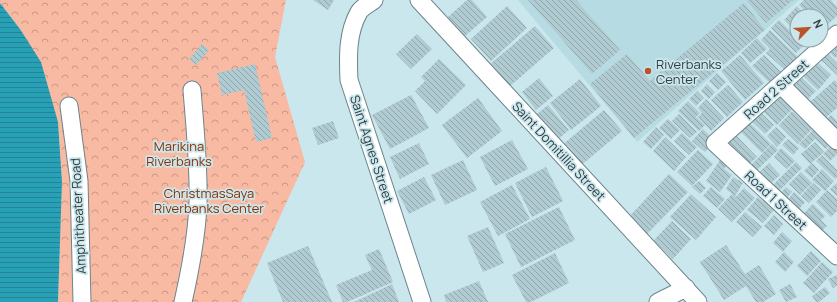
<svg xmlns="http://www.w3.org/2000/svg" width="837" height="302" font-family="Manrope,sans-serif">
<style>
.built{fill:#b6dbe3}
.forest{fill:url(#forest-crowns)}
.water{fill:url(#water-rules)}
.building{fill:url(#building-back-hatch)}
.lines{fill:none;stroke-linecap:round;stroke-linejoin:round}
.street-casing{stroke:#6c858b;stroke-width:19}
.street{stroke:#fff;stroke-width:17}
.poi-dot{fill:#ba5329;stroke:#cae7ed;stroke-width:1.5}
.labels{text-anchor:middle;stroke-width:3.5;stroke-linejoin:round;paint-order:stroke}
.poi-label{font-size:13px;fill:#323d3f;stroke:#cae7ed;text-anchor:start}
.street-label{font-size:13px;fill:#323d3f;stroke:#cae7ed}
.park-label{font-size:13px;fill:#8a2f00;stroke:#cae7ed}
</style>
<defs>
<pattern id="forest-crowns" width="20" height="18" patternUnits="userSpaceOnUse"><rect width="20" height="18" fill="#f9baa3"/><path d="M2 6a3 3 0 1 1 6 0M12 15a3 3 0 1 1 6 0" fill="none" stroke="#ca9886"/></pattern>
<pattern id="water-rules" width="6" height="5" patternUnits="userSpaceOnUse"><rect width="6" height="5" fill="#28a1b6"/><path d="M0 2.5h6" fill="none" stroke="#238495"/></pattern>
<pattern id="building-back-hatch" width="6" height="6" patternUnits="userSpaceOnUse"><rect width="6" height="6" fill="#b0cbd1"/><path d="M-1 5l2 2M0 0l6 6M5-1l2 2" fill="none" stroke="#90a6ab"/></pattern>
</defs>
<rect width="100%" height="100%" fill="#cae7ed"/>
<polygon class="built" points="518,0 799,0 637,142"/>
<polygon class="forest" points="0,0 286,0 275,57 305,162 241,302 58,302 62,182 58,122 20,29 0,3"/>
<polygon class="water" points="0,3 20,29 41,62 58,122 62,182 58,302 0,302"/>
<g class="building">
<polygon points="313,0 334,0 328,10"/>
<polygon points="467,0 472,0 487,17 465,36 448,17"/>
<polygon points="528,0 576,0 620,50 592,74"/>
<polygon points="748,0 793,0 766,23 747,1"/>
<polygon points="804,0 831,0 837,7 837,16 823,29 821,27 821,16 810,16 799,5"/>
<polygon points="744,3 765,30 634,138 590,84 627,54 650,81"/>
<polygon points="507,6 527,28 491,61 471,39"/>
<polygon points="797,6 807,16 797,16 797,33 784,20"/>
<polygon points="779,20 797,38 797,40 799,40 804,45 796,53 771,28"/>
<polygon points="535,26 554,48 509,87 489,65"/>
<polygon points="770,30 798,57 785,70 766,53 770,49 761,40"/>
<polygon points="417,34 432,49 411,69 396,54"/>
<polygon points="837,37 837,56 835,58 826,48"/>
<polygon points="757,38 767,49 750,63 741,53"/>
<polygon points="202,44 209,50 196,65 189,59"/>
<polygon points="825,51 837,63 837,75 819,58"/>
<polygon points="740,55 764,83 745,100 721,71"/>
<polygon points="764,55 781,72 770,83 752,66"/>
<polygon points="439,59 466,85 437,114 415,91 425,81 421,77"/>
<polygon points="815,60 831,75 818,90 801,74"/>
<polygon points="255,64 272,138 256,142 244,90 222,95 217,73"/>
<polygon points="717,73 726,82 718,90 709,81"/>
<polygon points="799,75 816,91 805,102 788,86"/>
<polygon points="539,78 553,96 536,110 522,92"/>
<polygon points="580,79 601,106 571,130 550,103"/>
<polygon points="835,80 837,83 837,108 824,119 810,102"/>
<polygon points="707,84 715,92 709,99 701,91"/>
<polygon points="728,85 743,102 727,117 711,100"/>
<polygon points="697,91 704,98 696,106 689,99"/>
<polygon points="777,93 793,108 777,125 761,109"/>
<polygon points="411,95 429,128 390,149 372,115"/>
<polygon points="478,98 502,131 467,158 442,125"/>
<polygon points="706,99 724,118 711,131 698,117 702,113 698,108"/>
<polygon points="688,101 700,113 696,117 705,125 699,131 678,111"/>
<polygon points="548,105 569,130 558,139 537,114"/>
<polygon points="757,109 774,125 765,134 749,119"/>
<polygon points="604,110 622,131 579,167 561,146"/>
<polygon points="792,111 812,129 798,144 779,125"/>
<polygon points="679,114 697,132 690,138 672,121"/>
<polygon points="831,115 837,121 837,135 824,122"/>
<polygon points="668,119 680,130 671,139 659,128"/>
<polygon points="747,120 771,144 762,153 738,129"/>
<polygon points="333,121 339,138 318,145 312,128"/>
<polygon points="817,126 833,141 826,149 815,139 805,149 799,144"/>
<polygon points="656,127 664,135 651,149 643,142"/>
<polygon points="776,127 786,137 777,147 767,136"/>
<polygon points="703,129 715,141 705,152 692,141"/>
<polygon points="733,132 757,157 747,166 723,141"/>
<polygon points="682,133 697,147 689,155 674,141"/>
<polygon points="665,137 686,157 674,171 653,151"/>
<polygon points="788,139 799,148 793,155 782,145"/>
<polygon points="512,140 528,169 495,186 480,157"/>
<polygon points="815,142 824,152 810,164 801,154"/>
<polygon points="419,143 429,164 400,179 390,157"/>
<polygon points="834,143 837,146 837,154 830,161 823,154"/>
<polygon points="772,144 778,150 753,174 748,168"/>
<polygon points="781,148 795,161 787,169 774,157"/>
<polygon points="698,150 713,164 692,186 677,172"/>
<polygon points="822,155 837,170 837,177 835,179 816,161"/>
<polygon points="463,160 477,190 445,205 431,175"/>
<polygon points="720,160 727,165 724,169 732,175 720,192 706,181"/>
<polygon points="796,162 802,168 779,191 773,185"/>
<polygon points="769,163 780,175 768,186 757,174"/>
<polygon points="812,163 819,170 812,178 804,171"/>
<polygon points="546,167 563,201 532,217 515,183"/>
<polygon points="822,169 834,181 825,191 812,180"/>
<polygon points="801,172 812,183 800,195 789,184"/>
<polygon points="669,174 688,192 646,235 628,218"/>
<polygon points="424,177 436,200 409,214 397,191"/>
<polygon points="733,177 743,183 735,196 726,189"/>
<polygon points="699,181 706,188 700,194 692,187"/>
<polygon points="813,183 821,190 809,203 801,196"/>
<polygon points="837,183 837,196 830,189"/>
<polygon points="512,185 530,219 498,236 480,202"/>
<polygon points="711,187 725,199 717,208 703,196"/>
<polygon points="786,187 792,192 783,202 777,197"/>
<polygon points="744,188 755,198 732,222 718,209 732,194 736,197"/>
<polygon points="827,190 837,199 837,211 831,217 816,202"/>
<polygon points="794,192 805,202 797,211 786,202"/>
<polygon points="691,194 716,217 696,240 670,217"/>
<polygon points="758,197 774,210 763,223 747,210"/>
<polygon points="813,204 825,216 821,220 827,226 818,234 801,216"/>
<polygon points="559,207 575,240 521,267 505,234"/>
<polygon points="745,212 762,227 753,237 736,222"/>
<polygon points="774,215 783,224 774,235 764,226"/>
<polygon points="672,221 691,239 673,259 654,240"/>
<polygon points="488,227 504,263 483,272 467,236"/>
<polygon points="782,232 792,241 783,252 773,243"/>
<polygon points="726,245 745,274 759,265 776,294 763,302 756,302 746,286 724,300 700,262"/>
<polygon points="308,246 332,302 283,302 267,263"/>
<polygon points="379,249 393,282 347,302 343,302 336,285 372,270 365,255"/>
<polygon points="811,251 821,261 807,276 797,266"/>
<polygon points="784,252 794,262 785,272 775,262"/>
<polygon points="555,253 569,283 531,302 526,302 512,275"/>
<polygon points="822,262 833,272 814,293 803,283"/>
<polygon points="837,275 837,286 833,288 828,279"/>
<polygon points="479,281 488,302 446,302 444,295"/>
<polygon points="392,284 399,302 354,302"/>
<polygon points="790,284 797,297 786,302 779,290"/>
<polygon points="825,287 830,293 819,302 816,302 812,296"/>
</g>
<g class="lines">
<g class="street-casing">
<g id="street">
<path d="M374,0C369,4 362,7 359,12C347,33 348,57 349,80L422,302"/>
<polyline points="419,0 698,302"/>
<polyline points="837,34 715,143 837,256"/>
<polyline points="781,85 837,141"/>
<polyline points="69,106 79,181 82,302"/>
<path d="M183,302C190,271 197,235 198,203C199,165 195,128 192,90"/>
<polyline points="658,302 686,288"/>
</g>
</g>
<use href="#street" class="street"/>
</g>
<circle class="poi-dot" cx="648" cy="71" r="4"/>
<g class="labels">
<g class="poi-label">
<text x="656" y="69">Riverbanks<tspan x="656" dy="15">Center</tspan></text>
</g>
<g class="street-label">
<text transform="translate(776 89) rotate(-42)" y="5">Road 2 Street</text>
<text transform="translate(372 149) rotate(72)" y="5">Saint Agnes Street</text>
<text transform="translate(559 151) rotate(47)" y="5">Saint Domitillia Street</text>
<text transform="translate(776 200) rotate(43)" y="5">Road 1 Street</text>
<text transform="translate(78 216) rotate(-93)" y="5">Amphitheater Road</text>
</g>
<g class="park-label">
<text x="179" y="151">Marikina<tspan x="179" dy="15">Riverbanks</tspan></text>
<text x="209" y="198">ChristmasSaya<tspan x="209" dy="15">Riverbanks Center</tspan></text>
</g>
</g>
<g transform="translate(809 28) rotate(65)"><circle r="19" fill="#cae7ed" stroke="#8da3a7"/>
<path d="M0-3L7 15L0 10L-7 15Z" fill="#ba5329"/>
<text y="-6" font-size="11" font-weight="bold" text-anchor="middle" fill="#323d3f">N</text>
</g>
</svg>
